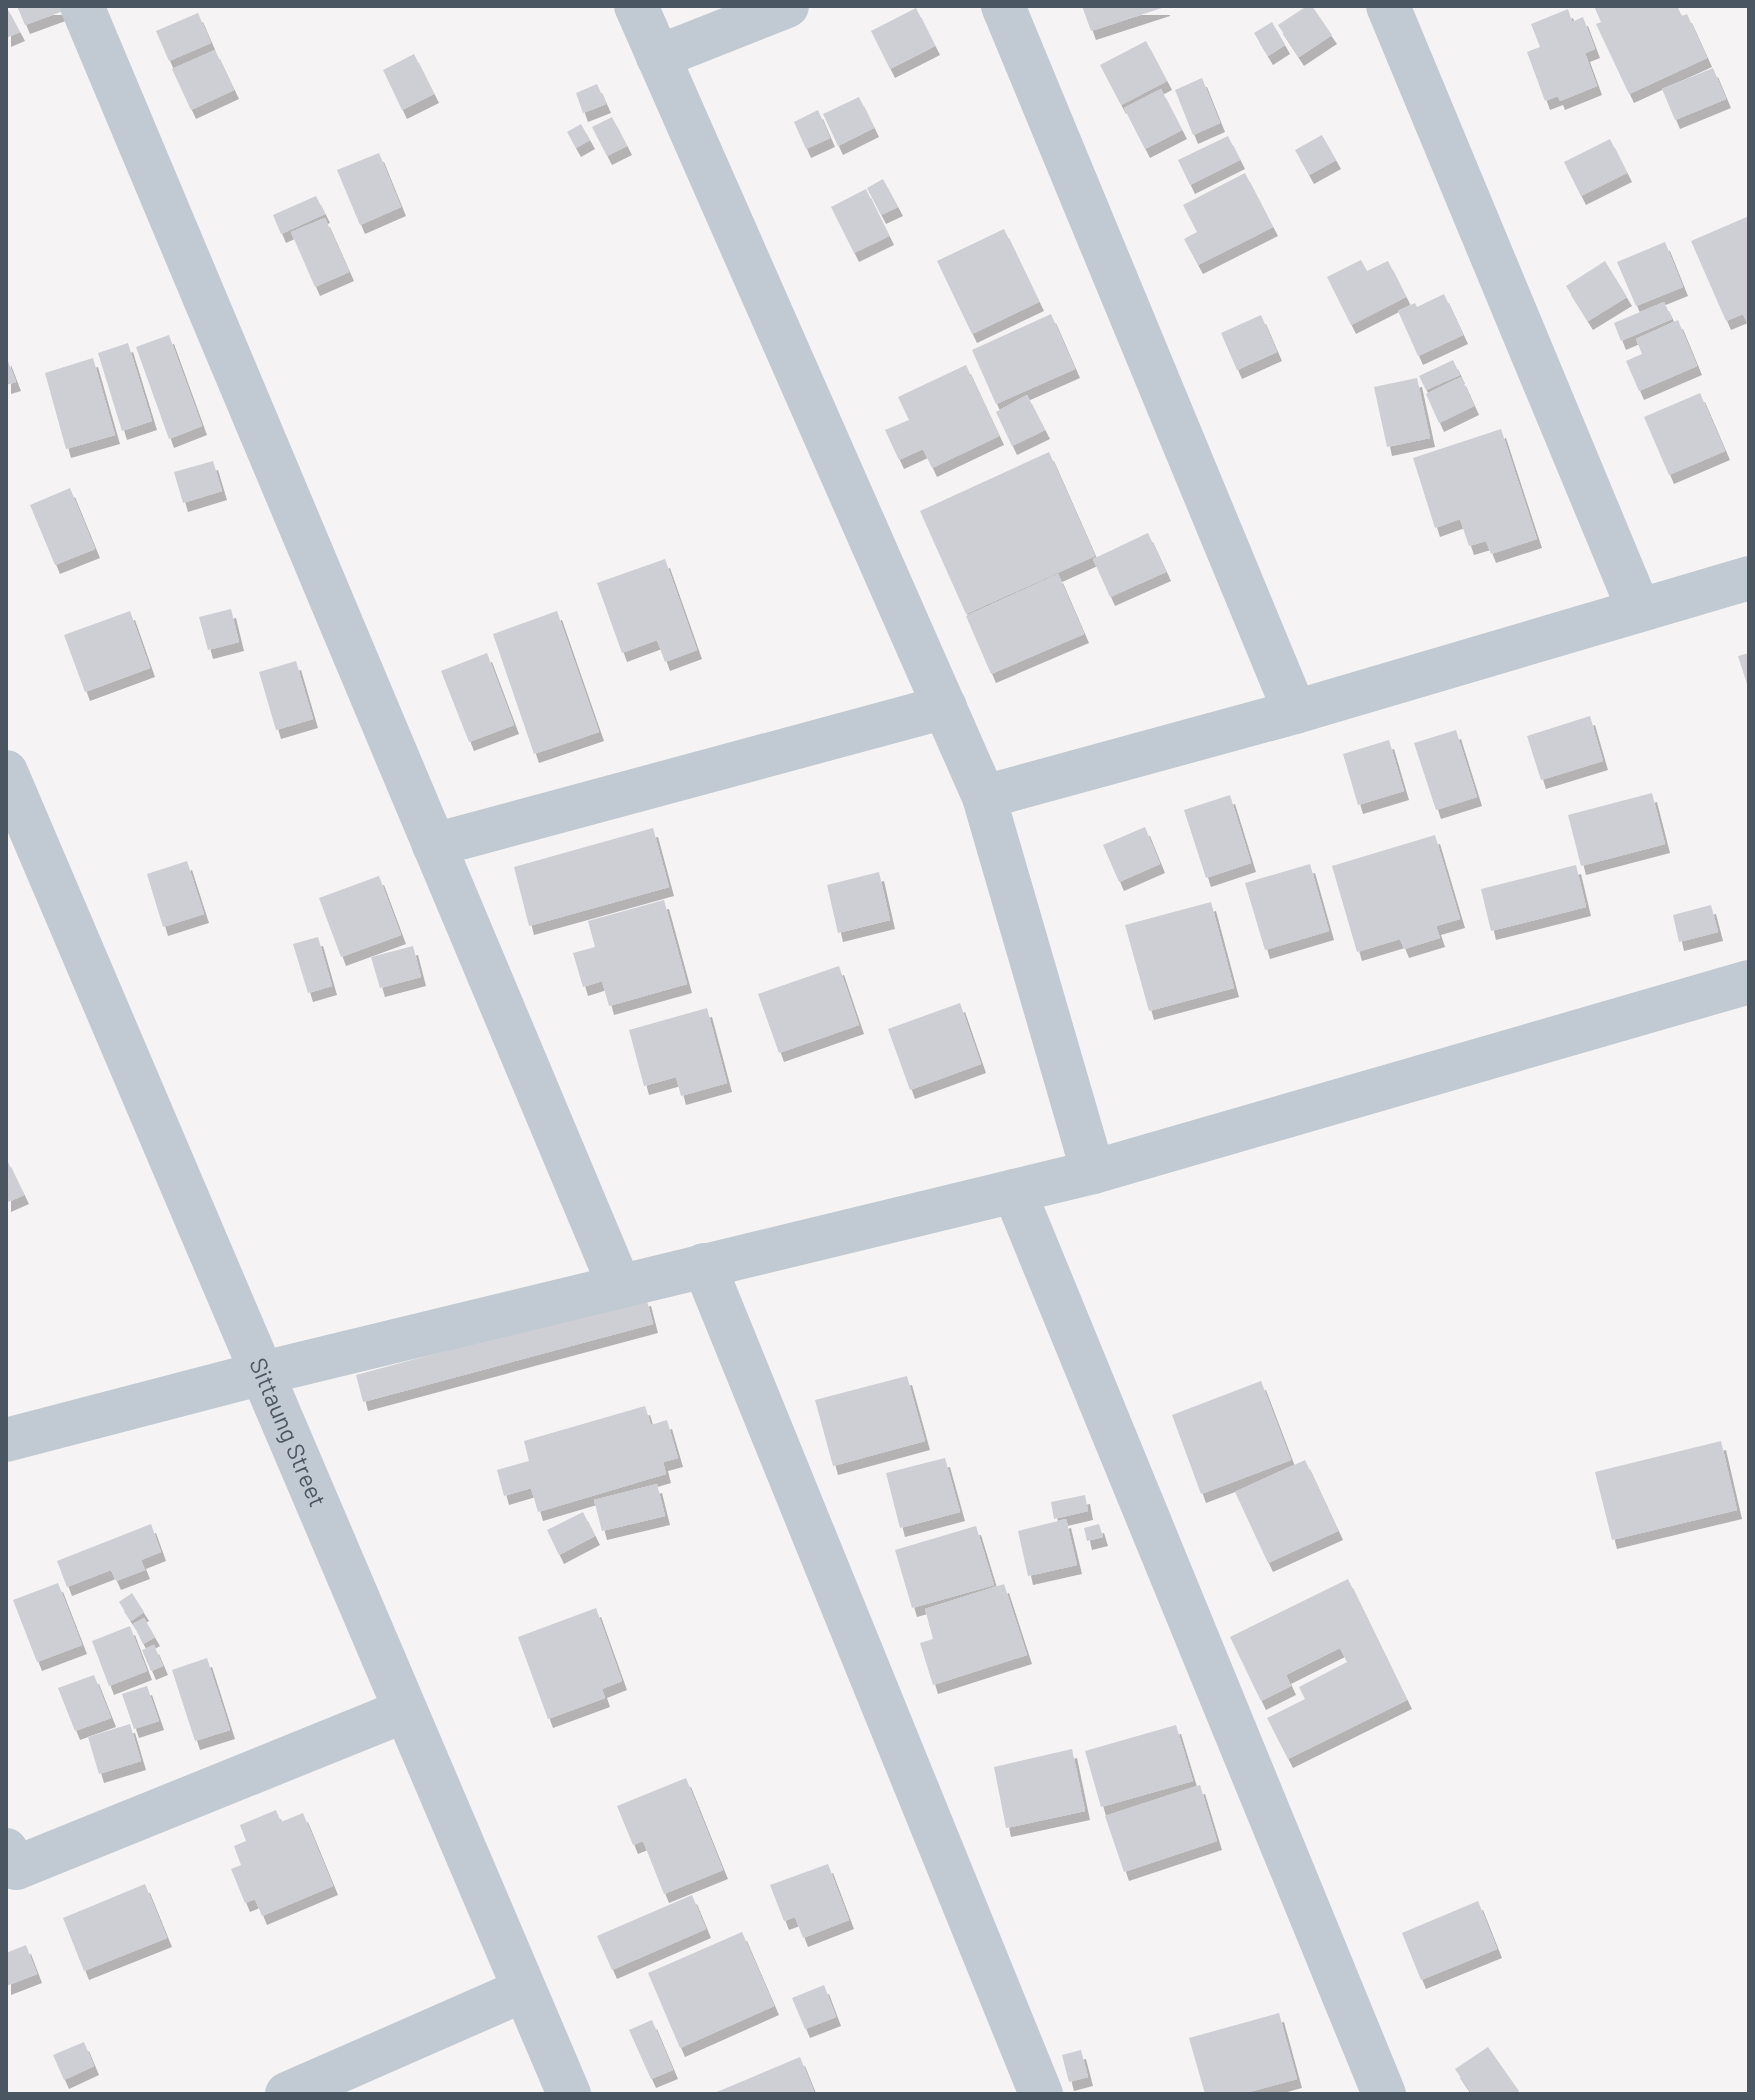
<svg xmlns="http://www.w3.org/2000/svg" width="1755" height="2100" font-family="Barlow,sans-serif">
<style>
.building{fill:#cdcfd5;filter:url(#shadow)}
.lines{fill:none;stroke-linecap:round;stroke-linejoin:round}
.street{stroke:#c1cad2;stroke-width:44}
.labels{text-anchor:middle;stroke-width:6;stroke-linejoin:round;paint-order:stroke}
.street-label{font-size:24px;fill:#4a5661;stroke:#fff}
</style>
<defs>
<filter id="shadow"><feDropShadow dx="5" dy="9" stdDeviation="0" flood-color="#0004"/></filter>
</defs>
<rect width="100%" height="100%" fill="#f5f3f3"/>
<g class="building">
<polygon points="6,6 20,32 6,38"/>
<polygon points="17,6 65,6 66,10 25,25"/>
<polygon points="1082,6 1165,6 1165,7 1091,31"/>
<polygon points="1307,6 1312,6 1332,35 1299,57 1278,25"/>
<polygon points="1594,6 1677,6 1682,16 1687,14 1707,58 1629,94 1596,24 1601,22"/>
<polygon points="916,8 935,46 890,69 871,31"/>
<polygon points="1568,9 1572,22 1583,17 1595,49 1585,53 1597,86 1560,101 1558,96 1545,101 1527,52 1540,47 1531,24"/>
<polygon points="198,13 211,43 169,61 156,31"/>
<polygon points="1272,22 1285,45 1268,56 1254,33"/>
<polygon points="1146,41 1167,81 1121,105 1100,65"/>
<polygon points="215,50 234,90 191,110 172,69"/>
<polygon points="414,54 434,94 402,110 383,70"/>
<polygon points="1713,68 1726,99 1675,120 1662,89"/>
<polygon points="1202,78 1220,123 1193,135 1175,90"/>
<polygon points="597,84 606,104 583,113 576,93"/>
<polygon points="1161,89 1182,130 1145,149 1124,108"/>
<polygon points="859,97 874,128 838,146 823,114"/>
<polygon points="818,110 830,138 806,149 794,122"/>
<polygon points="612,117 627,146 607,156 592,127"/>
<polygon points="581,124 590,140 576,148 567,132"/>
<polygon points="1322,135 1336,160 1309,175 1295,150"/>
<polygon points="1228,136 1240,160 1190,185 1178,160"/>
<polygon points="1610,139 1627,173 1581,196 1564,162"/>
<polygon points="379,153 401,207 360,225 337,170"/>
<polygon points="1245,173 1273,227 1198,265 1184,239 1197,232 1183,205"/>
<polygon points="883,179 898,207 881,215 867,188"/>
<polygon points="866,189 889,236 854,253 831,207"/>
<polygon points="316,196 325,214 281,234 273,215"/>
<polygon points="1749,216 1749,322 1747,323 1743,314 1726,321 1691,241"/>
<polygon points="325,218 349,272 315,287 291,232"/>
<polygon points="1004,229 1039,302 972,334 937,261"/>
<polygon points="1665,242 1683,287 1636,306 1617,262"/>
<polygon points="1361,260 1367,271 1388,261 1406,297 1351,325 1327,277"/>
<polygon points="1605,261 1627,297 1588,321 1566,286"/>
<polygon points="1444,294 1463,335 1418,356 1398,311 1415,303 1417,307"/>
<polygon points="1664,302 1672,319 1621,341 1614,323"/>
<polygon points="1051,314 1075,369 996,404 972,350"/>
<polygon points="1261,315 1277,352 1237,370 1221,333"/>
<polygon points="1678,320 1697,366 1639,391 1626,361 1642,354 1636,339"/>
<polygon points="169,335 202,426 169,439 136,347"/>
<polygon points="128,343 152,421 122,431 98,353"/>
<polygon points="6,356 16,382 6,385"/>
<polygon points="93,358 115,435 66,449 45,373"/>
<polygon points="1453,360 1460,375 1426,390 1419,376"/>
<polygon points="966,365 999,436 932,468 923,449 899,460 885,430 909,420 898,397"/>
<polygon points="1461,377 1474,406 1439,423 1426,394"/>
<polygon points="1417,378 1430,438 1387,447 1374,387"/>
<polygon points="1700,393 1725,451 1669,475 1644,417"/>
<polygon points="1027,395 1045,430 1012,446 996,412"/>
<polygon points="1501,429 1537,539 1491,554 1486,541 1469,546 1460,519 1435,528 1413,458"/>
<polygon points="1049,452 1095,556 966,614 920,511"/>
<polygon points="213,461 222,491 183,503 174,472"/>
<polygon points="70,488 95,549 55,565 30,505"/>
<polygon points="1148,533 1166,572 1110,597 1093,559"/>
<polygon points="665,559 697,650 665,662 657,640 622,653 597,583"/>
<polygon points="1058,574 1084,634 991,674 966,616"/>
<polygon points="231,609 239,642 208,650 199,617"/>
<polygon points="130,611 150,668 85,692 64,635"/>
<polygon points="557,611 599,732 534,754 493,634"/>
<polygon points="487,653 514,725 469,742 441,671"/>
<polygon points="1749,653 1749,687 1748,687 1738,656"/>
<polygon points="296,661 313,719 276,730 259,672"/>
<polygon points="1590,716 1603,761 1541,780 1527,736"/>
<polygon points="1456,730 1477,797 1436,810 1414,743"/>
<polygon points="1389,740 1404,791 1358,805 1343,754"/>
<polygon points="1652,793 1665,844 1581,866 1568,815"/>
<polygon points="1230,795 1251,863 1206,878 1184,810"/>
<polygon points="1145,827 1160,864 1119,882 1103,845"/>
<polygon points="653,828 669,887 529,926 514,867"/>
<polygon points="1435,835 1460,919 1436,926 1440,938 1404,949 1400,939 1357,952 1332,866"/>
<polygon points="187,861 204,914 163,927 147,874"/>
<polygon points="1310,864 1329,931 1265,950 1245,883"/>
<polygon points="1576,865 1586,907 1491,931 1481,889"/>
<polygon points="879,872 890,920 838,933 827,885"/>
<polygon points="379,876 401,935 341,957 319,898"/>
<polygon points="664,900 687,984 609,1006 602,981 583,987 573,953 595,947 588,921"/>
<polygon points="1211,902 1234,988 1149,1011 1125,925"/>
<polygon points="1711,905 1718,932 1679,942 1673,915"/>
<polygon points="318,937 332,986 308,993 293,944"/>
<polygon points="413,946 421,977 380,988 371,957"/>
<polygon points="839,966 859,1025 779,1053 758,994"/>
<polygon points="960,1003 981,1064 910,1090 888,1029"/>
<polygon points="707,1008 727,1083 681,1096 676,1077 644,1086 629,1030"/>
<polygon points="6,1158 24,1195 6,1203"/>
<polygon points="646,1297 653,1324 363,1402 356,1375"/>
<polygon points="907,1376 925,1441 833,1466 815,1400"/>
<polygon points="1261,1381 1291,1460 1201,1494 1172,1415"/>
<polygon points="645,1406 651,1425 667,1420 678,1458 663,1462 666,1474 538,1512 531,1488 504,1496 497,1470 529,1461 524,1441"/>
<polygon points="1721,1441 1737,1510 1612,1540 1595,1472"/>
<polygon points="945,1458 960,1512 900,1528 886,1473"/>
<polygon points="1305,1460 1338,1531 1268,1563 1235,1492"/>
<polygon points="657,1484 665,1516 602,1531 594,1500"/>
<polygon points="1085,1495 1088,1511 1054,1519 1051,1502"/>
<polygon points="583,1512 595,1536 559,1555 547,1530"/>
<polygon points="1066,1519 1077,1565 1028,1576 1018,1531"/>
<polygon points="151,1524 161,1552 141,1560 145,1570 116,1581 111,1570 67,1587 57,1561"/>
<polygon points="1099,1524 1103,1537 1087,1541 1084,1528"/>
<polygon points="976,1526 994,1585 912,1608 895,1550"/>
<polygon points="1348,1579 1407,1700 1288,1759 1267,1718 1305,1699 1299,1687 1347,1662 1340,1648 1286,1675 1291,1686 1261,1701 1230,1637"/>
<polygon points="58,1583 82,1645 37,1662 13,1600"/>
<polygon points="1004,1584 1027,1655 933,1685 920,1643 933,1639 925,1609"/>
<polygon points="132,1593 144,1612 131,1621 119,1602"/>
<polygon points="596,1608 622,1681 602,1689 605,1698 548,1719 518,1637"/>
<polygon points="144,1618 155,1637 143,1644 133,1624"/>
<polygon points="130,1626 147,1671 109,1686 92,1641"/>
<polygon points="154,1645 163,1666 151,1671 142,1650"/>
<polygon points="207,1658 230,1730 195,1741 172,1670"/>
<polygon points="94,1675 111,1718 75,1731 58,1688"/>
<polygon points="147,1686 159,1721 134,1729 122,1694"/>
<polygon points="130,1724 141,1761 99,1774 88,1737"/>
<polygon points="1176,1725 1193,1781 1101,1807 1085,1751"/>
<polygon points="1072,1749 1085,1811 1006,1828 994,1767"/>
<polygon points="686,1778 723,1870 664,1894 643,1841 633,1845 617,1806"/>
<polygon points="1200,1785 1217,1841 1124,1872 1105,1816"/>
<polygon points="276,1810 281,1822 303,1813 333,1886 262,1916 255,1899 245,1903 231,1869 241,1865 234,1846 246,1841 240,1825"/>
<polygon points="828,1864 849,1920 803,1938 795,1917 784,1921 770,1885"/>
<polygon points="145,1884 167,1938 84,1971 63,1918"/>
<polygon points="692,1895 706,1929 612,1970 597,1936"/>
<polygon points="1478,1901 1497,1949 1421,1980 1402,1933"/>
<polygon points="742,1932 774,2006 680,2048 648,1973"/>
<polygon points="26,1945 37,1974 6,1986 6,1953"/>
<polygon points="824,1985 836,2017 805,2029 792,1998"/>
<polygon points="1279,2013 1297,2079 1242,2094 1205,2094 1189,2038"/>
<polygon points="652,2020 673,2070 651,2079 629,2030"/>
<polygon points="84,2042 94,2066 64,2080 53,2055"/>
<polygon points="1488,2047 1519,2091 1515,2094 1472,2094 1455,2069"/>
<polygon points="1081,2050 1088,2077 1069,2082 1062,2055"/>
<polygon points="800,2057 815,2094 712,2094"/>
</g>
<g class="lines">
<g class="street">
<polyline points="82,6 619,1285"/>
<polyline points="636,6 984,797 1093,1172"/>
<polyline points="1003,6 1295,712"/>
<polyline points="1388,6 1639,610"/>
<polyline points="658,57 787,6"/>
<path id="s1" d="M6,772L569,2094"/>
<polyline points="984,797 1295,712 1749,578"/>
<polyline points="434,845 945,707"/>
<polyline points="1014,1191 1384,2094"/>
<polyline points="704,1265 1041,2094"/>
<polyline points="6,1440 263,1373 1093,1172 1749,982"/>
<polyline points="6,1850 16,1868 404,1711"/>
<polyline points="287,2094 524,1990"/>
</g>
</g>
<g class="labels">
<g class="street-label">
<text dy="8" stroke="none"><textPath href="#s1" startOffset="718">Sittaung Street</textPath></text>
</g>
</g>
<rect width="1755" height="2100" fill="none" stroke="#4a5661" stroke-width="16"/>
</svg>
